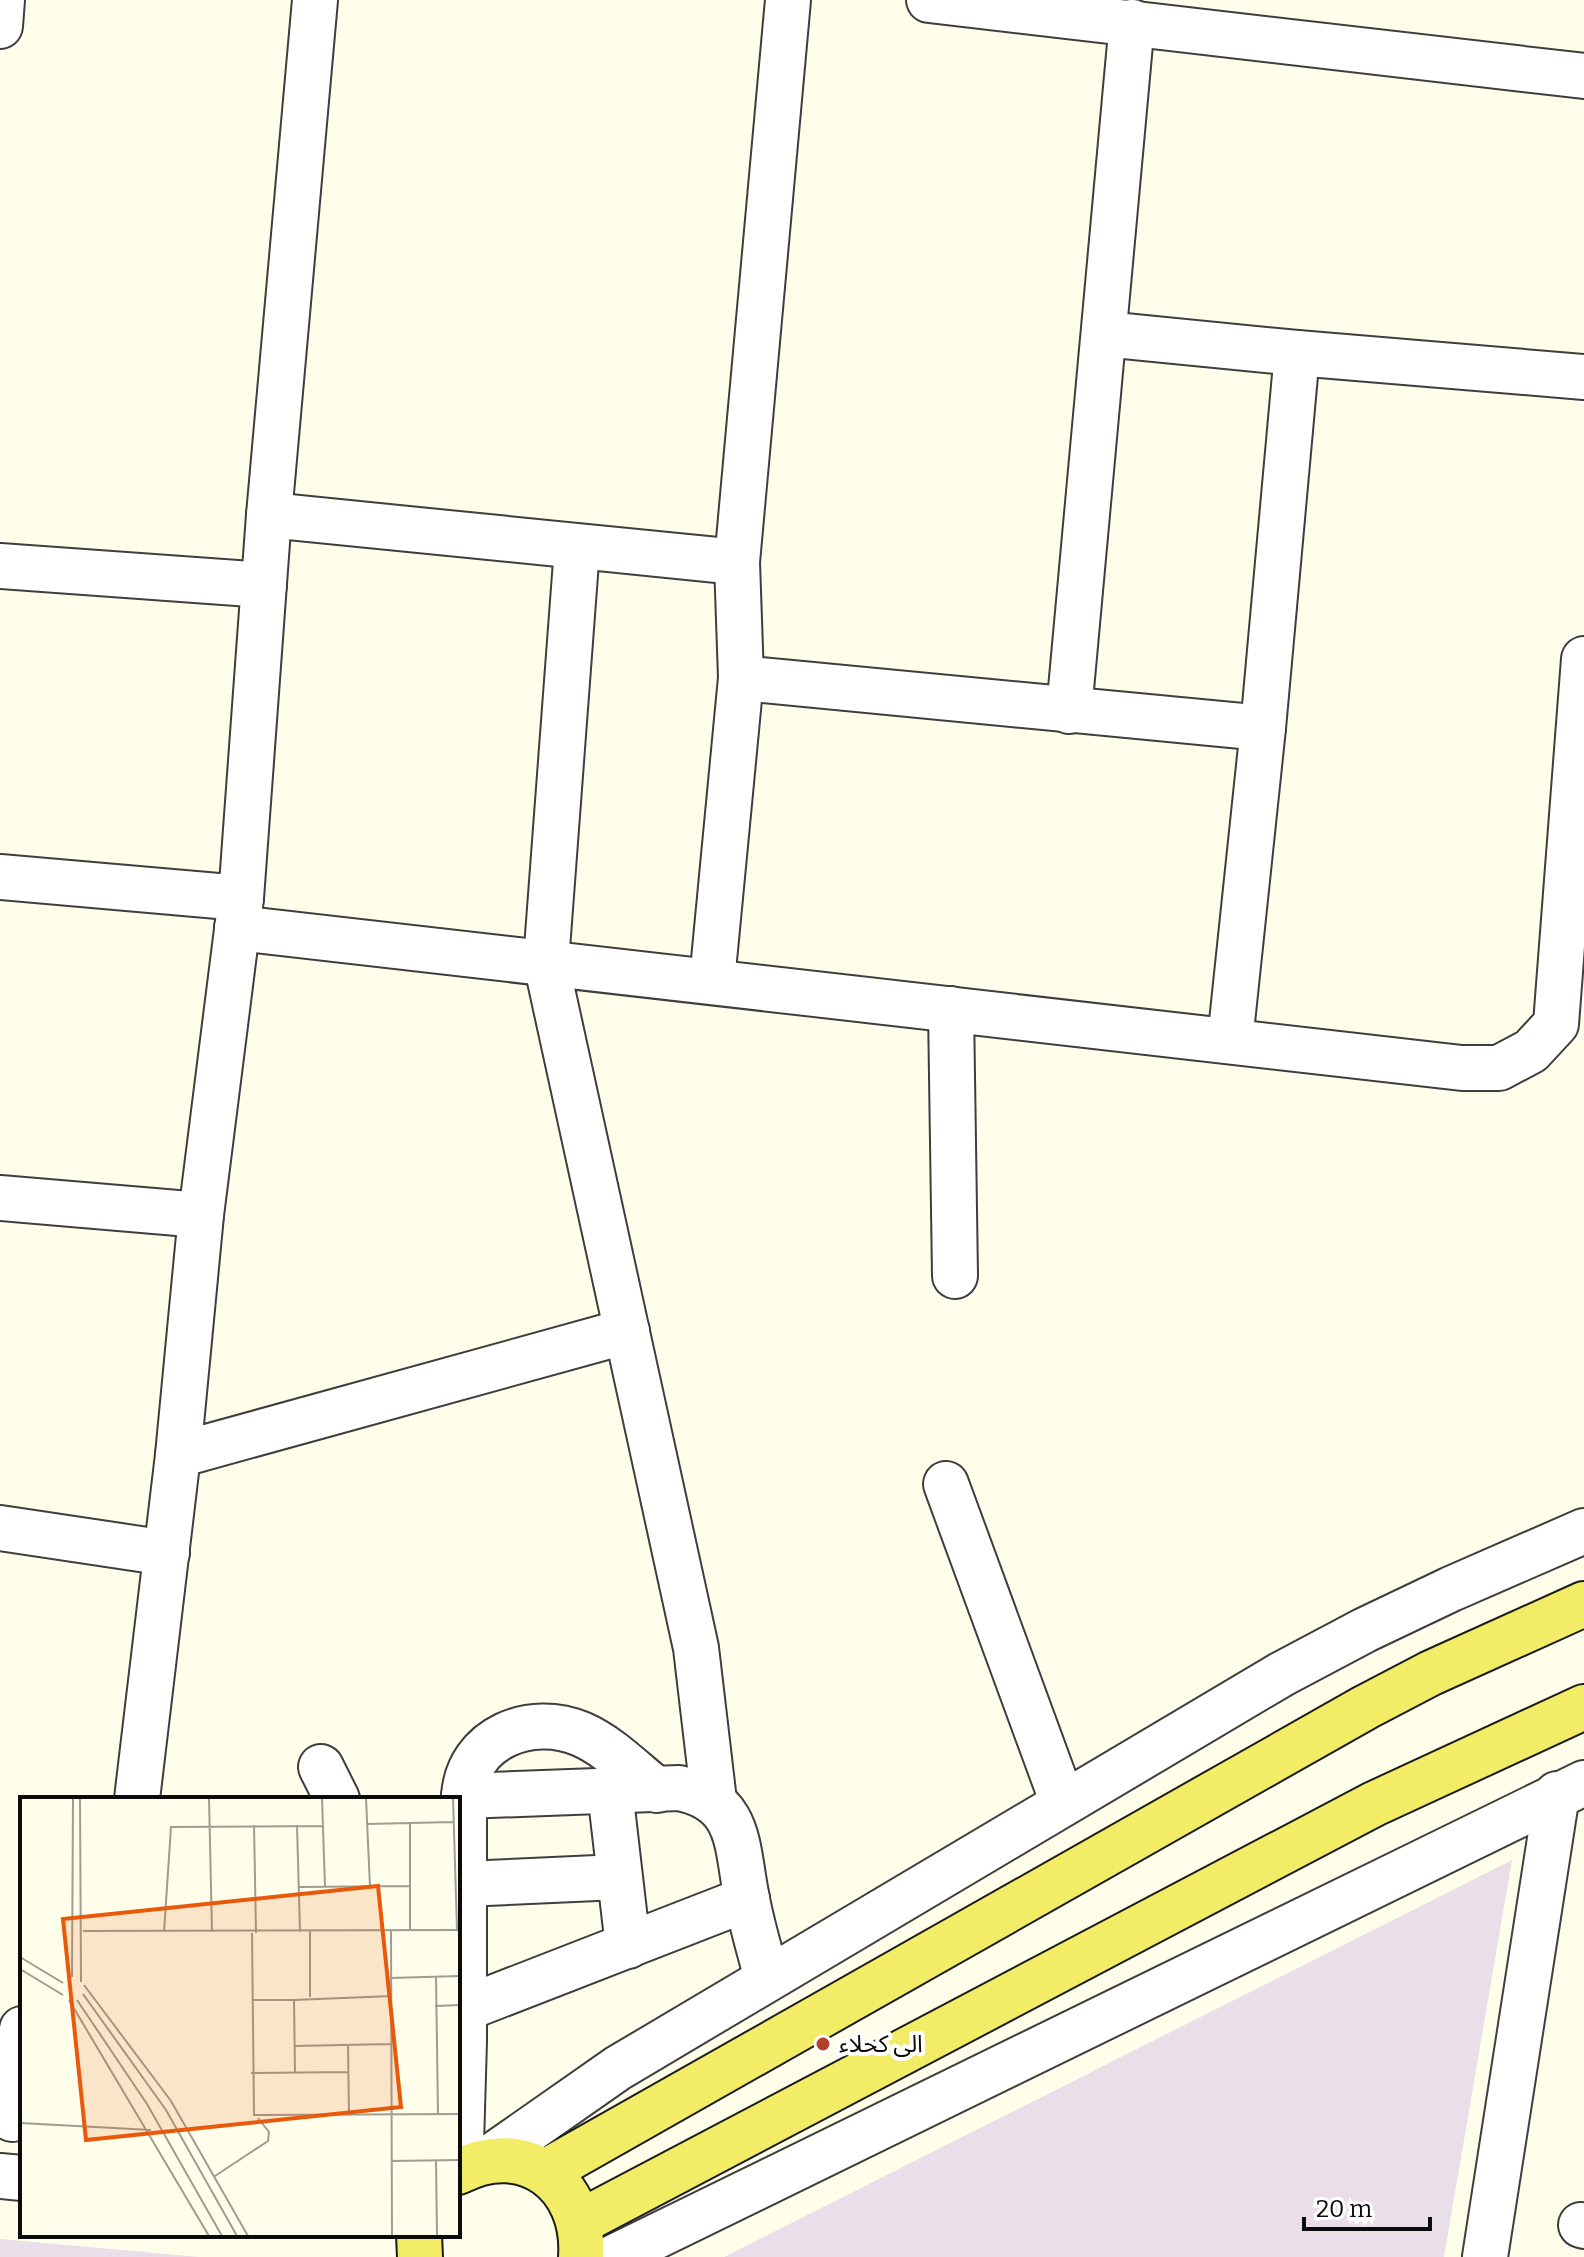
<svg xmlns="http://www.w3.org/2000/svg" width="1584" height="2257" font-family="Bitter,'Noto Sans Arabic',serif">
<style>
.industrial{fill:#eadfe9}
.lines{fill:none;stroke-linecap:round;stroke-linejoin:round}
.minor-casing{stroke:#3e3e3e;stroke-width:48}
.major-casing{stroke:#1c1c1c;stroke-width:48}
.minor{stroke:#fff;stroke-width:44}
.major{stroke:#f2ec66;stroke-width:44}
.poi-dot{fill:#b3402b;stroke:#fff;stroke-width:3}
.labels{text-anchor:middle;stroke-width:8;stroke-linejoin:round;paint-order:stroke}
.poi-label{font-size:24px;fill:#0b0b0b;stroke:#fff;text-anchor:start}
.inset-road{fill:none;stroke:#9d9d91;stroke-width:2}
.view{fill:#e8590c;fill-opacity:0.15;stroke:#e8590c;stroke-width:4}
.inset-edge{fill:none;stroke:#0b0b0b;stroke-width:4}
</style>
<rect width="100%" height="100%" fill="#fefeea"/>
<g class="industrial">
<polygon points="1512,1860 1444,2257 724,2257"/>
<polygon points="0,2239 200,2257 0,2257"/>
</g>
<g class="lines">
<g class="minor-casing">
<g id="minor">
<polyline points="788,0 737,562 741,678 1263,728"/>
<polyline points="929,0 1584,76"/>
<polyline points="0,26 2,0"/>
<polyline points="1104,334 1297,353 1584,377"/>
<polyline points="269,515 737,562"/>
<polyline points="577,548 546,962 696,1648 714,1801"/>
<polyline points="0,566 264,585"/>
<polyline points="1069,711 1132,22"/>
<polyline points="0,877 241,898"/>
<polyline points="237,928 1462,1068 1499,1068 1531,1051 1556,1024 1584,659"/>
<polyline points="712,981 741,678"/>
<polyline points="951,1009 955,1276"/>
<polyline points="1230,1041 1263,728 1297,353"/>
<polyline points="0,1198 201,1215"/>
<polyline points="178,1455 627,1331"/>
<polyline points="946,1484 1063,1803"/>
<polyline points="0,1528 167,1553"/>
<polyline points="321,1767 337,1799"/>
<polyline points="610,1791 628,1946"/>
<path d="M464,1796L679,1788C743,1801 736,1847 747,1899C752,1926 760,1952 767,1978"/>
<polyline points="137,1799 178,1455 201,1215 241,898 269,515 315,0"/>
<polyline points="464,1884 619,1877"/>
<polyline points="464,2009 747,1899"/>
<polyline points="12,2119 22,2029"/>
<polyline points="485,2161 618,2068 1282,1674 1365,1630 1451,1589 1584,1531"/>
<path d="M469,2167L461,2144L464,2040V1796C468,1737 531,1713 581,1734C609,1746 633,1771 657,1790"/>
<polyline points="0,2176 22,2178"/>
<polyline points="1581,2225 1584,2226"/>
<polyline points="614,2257 1584,1783"/>
<polyline points="1485,2257 1557,1794"/>
</g>
</g>
<g class="major-casing">
<g id="major">
<path d="M458,2172C525,2137 586,2184 581,2257"/>
<polyline points="545,2172 1366,1707 1431,1673 1584,1604"/>
<polyline points="580,2222 1374,1804 1584,1707"/>
<polyline points="419,2235 420,2257"/>
</g>
</g>
<use href="#minor" class="minor"/>
<use href="#major" class="major"/>
</g>
<circle class="poi-dot" cx="823" cy="2044" r="8"/>
<g class="labels">
<g class="poi-label">
<text x="839" y="2052">الى كحلاء</text>
</g>
</g>
<g transform="translate(20 1797)">
<rect width="440" height="440" fill="#fefeea"/>
<path class="inset-road" d="M60,1L61,185M189,1L192,135M302,1L305,90M346,1L350,90M433,1L437,133M347,27L433,25M390,27V133M234,28L236,136M277,28L280,135M279,90L390,89M371,133L372,439M63,134L440,133M290,134V200M144,135L151,30L302,29M232,136L234,318L440,317M0,160L43,186M0,172L43,198M52,180L53,1M416,180L418,317M370,181L440,179M64,188L151,304L228,439M63,197L146,313L217,439M49,203L189,439M57,203L127,307L202,439M232,203H274M415,209L440,208M328,248L329,319M274,249L371,247M231,276L328,275M275,276L274,203L372,199M0,326L131,333M416,363L417,439M371,364L440,363M195,379L248,344L249,335L238,321"/>
<path class="view" d="M358,89L381,310L66,343L43,122Z"/>
<rect width="440" height="440" class="inset-edge"/>
</g>
<path d="M1304 2217v12h126v-12" fill="none" stroke="#0b0b0b" stroke-width="4"/>
<text x="1316" y="2217" font-size="24" fill="#0b0b0b" stroke="#ffffff" stroke-width="6" paint-order="stroke">20 m</text>
</svg>
